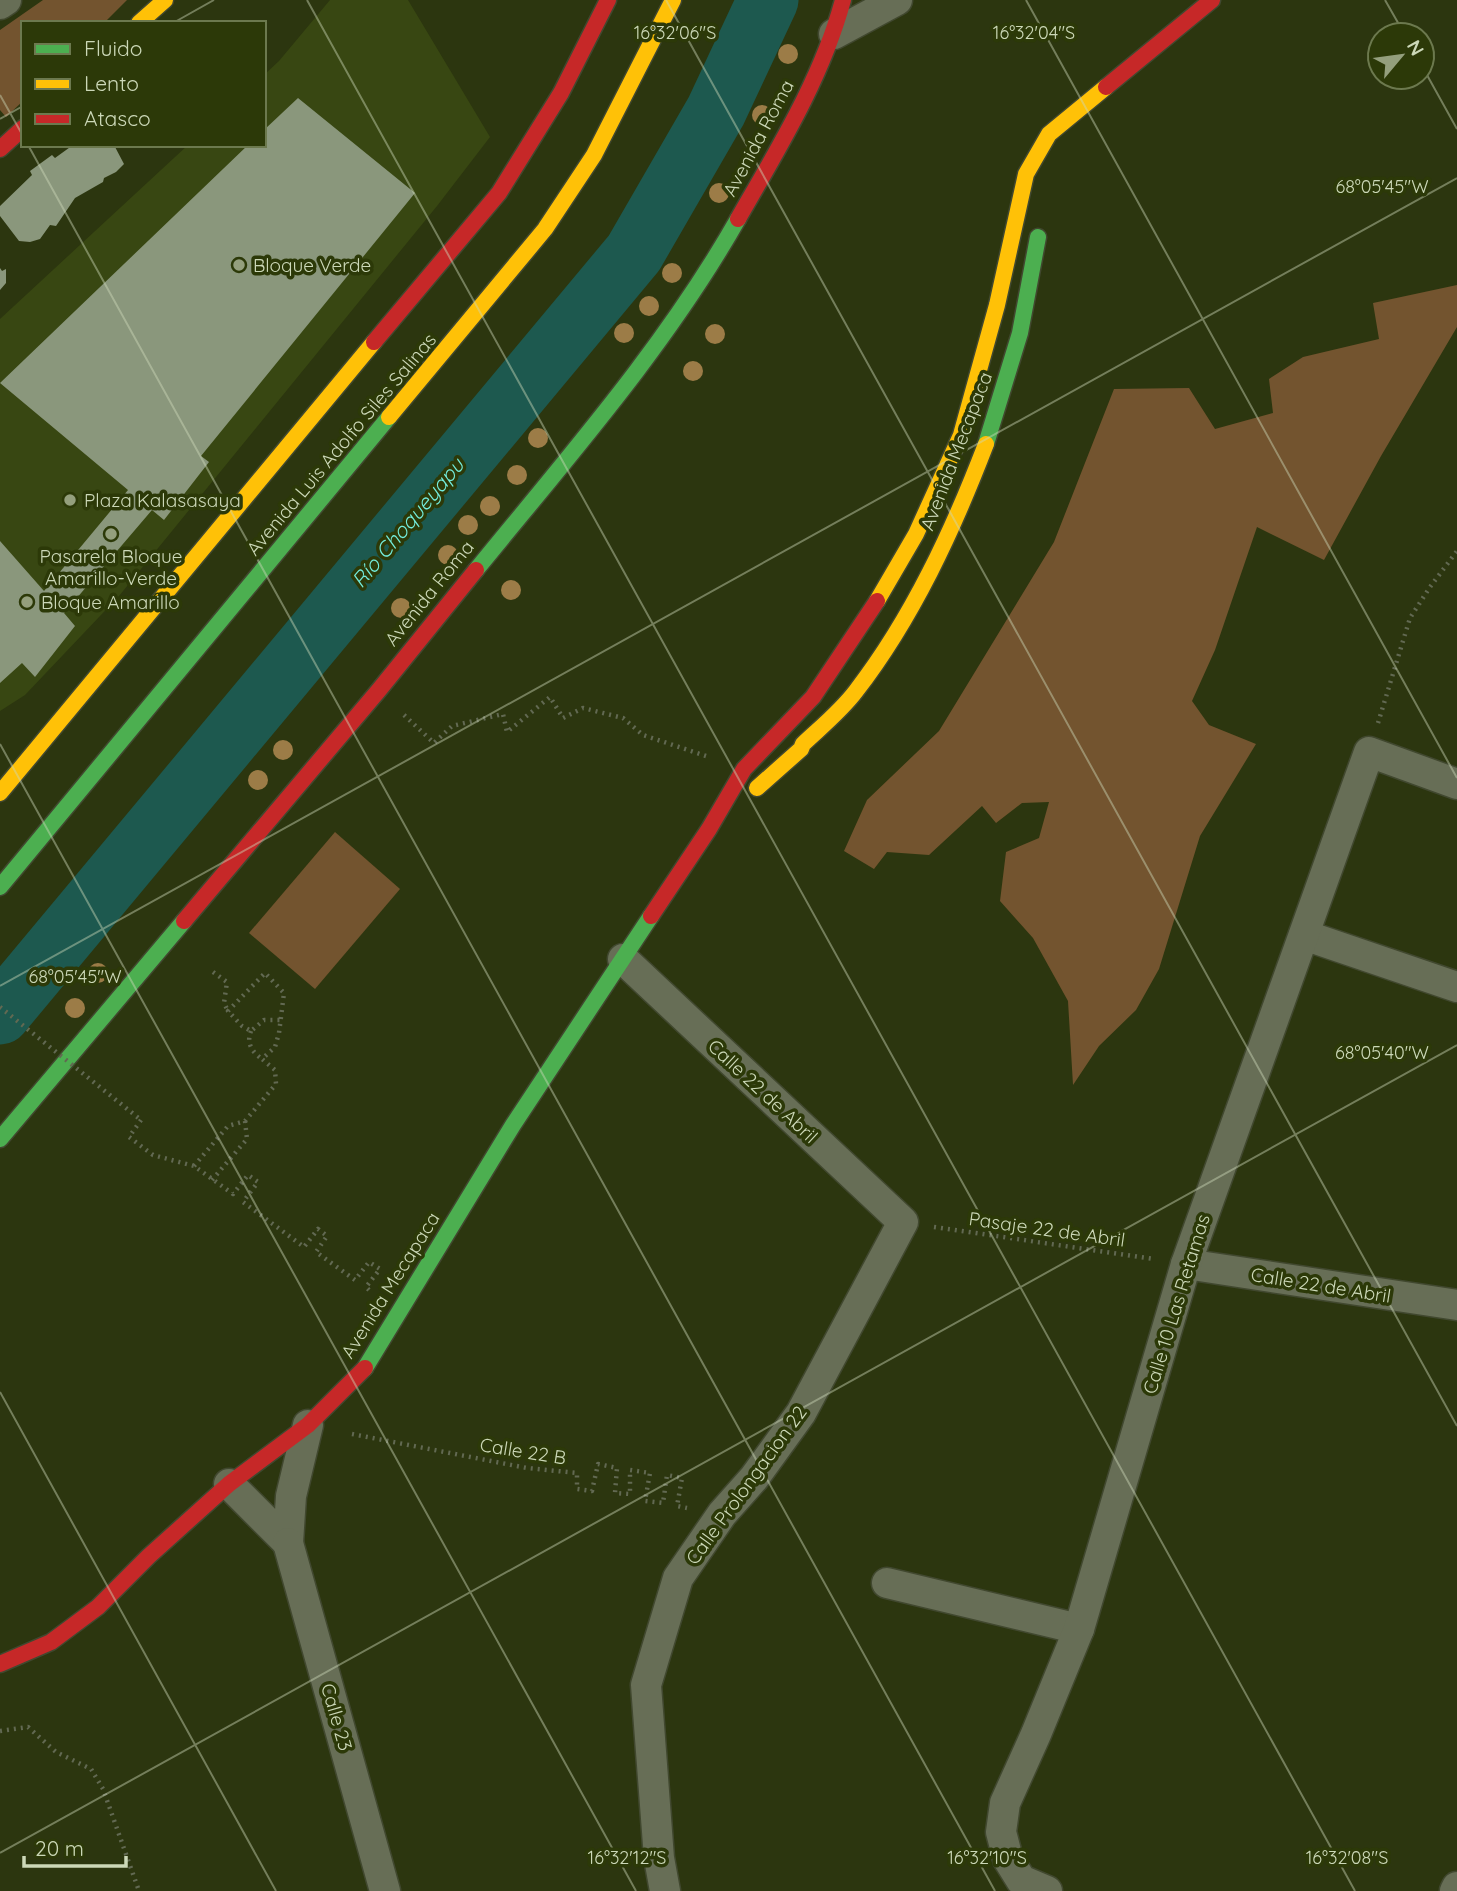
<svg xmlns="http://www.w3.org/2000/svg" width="1457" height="1891" font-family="Quicksand,sans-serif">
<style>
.built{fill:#384712}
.green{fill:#73542f}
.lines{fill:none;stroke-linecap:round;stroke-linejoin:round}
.river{stroke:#1d594f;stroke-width:61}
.building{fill:#8a977c}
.street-casing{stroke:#41482f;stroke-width:33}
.fast-casing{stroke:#41482f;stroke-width:19}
.slow-casing{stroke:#41482f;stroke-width:19}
.jam-casing{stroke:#41482f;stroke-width:19}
.path{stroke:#626952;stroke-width:4.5;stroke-dasharray:2 5;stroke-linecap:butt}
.street{stroke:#676e56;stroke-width:30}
.fast{stroke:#4caf50;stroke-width:16}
.slow{stroke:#ffc107;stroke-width:16}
.jam{stroke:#c62828;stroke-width:16}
.path-bridge{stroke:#626952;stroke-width:4.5;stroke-dasharray:2 5;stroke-linecap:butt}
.tree{fill:#9c7c47}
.ticks{fill:none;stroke:#ccd8b8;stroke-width:2;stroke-opacity:0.45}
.poi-dot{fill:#949f7d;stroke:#2c3908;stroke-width:2.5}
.labels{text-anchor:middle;stroke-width:7;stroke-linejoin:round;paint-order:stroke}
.street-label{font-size:19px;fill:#ccd8b8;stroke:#2c3908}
.poi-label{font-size:19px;fill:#ccd8b8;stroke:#2c3908;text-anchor:start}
.water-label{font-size:21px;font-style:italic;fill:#73ecdc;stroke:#2c3908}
.ticks-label{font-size:18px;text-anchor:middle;fill:#ccd8b8;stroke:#2c3908;stroke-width:7;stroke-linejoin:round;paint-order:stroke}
</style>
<rect width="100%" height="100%" fill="#2c360f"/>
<polygon class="built" points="330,0 408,0 490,137 437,206 119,596 25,695 0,711 0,319 188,145 264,145 264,75 279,61"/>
<g class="green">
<polygon points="43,0 127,0 104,23 23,23 23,101 6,117 0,110 0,30"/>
<polygon points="1457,285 1457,327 1381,456 1324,560 1257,527 1215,650 1192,701 1209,725 1256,744 1200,836 1159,969 1136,1010 1099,1046 1073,1085 1068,1001 1033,938 1000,901 1006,852 1039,838 1049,802 1022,803 996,823 982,806 929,855 887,852 874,869 844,851 867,800 939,731 1054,542 1114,389 1189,388 1215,429 1273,413 1269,379 1303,357 1379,339 1373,303"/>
<polygon points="335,832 400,889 315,989 249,933"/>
</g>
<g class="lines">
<polyline class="river" points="0,1014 634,253 716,111 768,0"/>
</g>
<g class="building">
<polygon points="298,98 415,193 201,456 209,462 164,520 152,510 64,613 75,626 35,677 22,663 0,683 0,541 44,591 128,490 0,383 248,145 264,145 264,130"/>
<polygon points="73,145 114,145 124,164 116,172 104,178 103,182 75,198 56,226 50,225 40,239 30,242 19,241 0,216 0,206 32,175 30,171 52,155 55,158"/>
<polygon points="0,268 2,271 6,269 6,283 0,290"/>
</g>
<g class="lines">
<g class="street-casing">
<g id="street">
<polyline points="0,4 6,0"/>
<polyline points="834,34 897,0"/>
<polyline points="1304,935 1457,987"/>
<polyline points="623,959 903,1222 801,1413 754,1478 722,1514 678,1578 646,1685 659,1858 665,1891"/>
<polyline points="1186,1264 1457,1305"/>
<polyline points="229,1484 288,1543 291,1496 308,1425"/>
<polyline points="288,1543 385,1891"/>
<polyline points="887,1583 1079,1629"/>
<polyline points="1047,1891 1021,1880 1008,1859 1001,1832 1005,1803 1036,1734 1079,1629 1186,1264 1369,752 1457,784"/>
<polyline points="1455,1891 1457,1887"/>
</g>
</g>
<g class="fast-casing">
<g id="fast">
<polyline points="986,444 1020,333 1038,237"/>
<path d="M476,570C568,457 666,346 738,219"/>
<polyline points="0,887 389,417"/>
<polyline points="0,1139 184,921"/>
<polyline points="365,1368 513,1125 651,916"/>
</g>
</g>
<g class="slow-casing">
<g id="slow">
<polyline points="139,23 165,0"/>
<polyline points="389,417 545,229 594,155 673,0"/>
<polyline points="877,601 916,534 961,435 997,305 1026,174 1049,134 1106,87"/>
<path d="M757,788L801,749L803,744C821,727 841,711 856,691C913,617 953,530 986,444"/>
<polyline points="0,793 374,342"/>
</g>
</g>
<g class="jam-casing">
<g id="jam">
<polyline points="1106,87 1212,0"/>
<polyline points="0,149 23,128"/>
<path d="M738,219C778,149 822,78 843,0"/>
<polyline points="374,342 499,193 561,93 608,0"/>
<polyline points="651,916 709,829 744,769 813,697 877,601"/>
<polyline points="184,921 379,690 476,570"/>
<polyline points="0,1664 51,1642 98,1607 149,1556 229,1484 308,1425 365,1368"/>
</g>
</g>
<g class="path">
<polyline points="404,715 434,743 452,726 503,714 507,732 550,697 563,718 583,708 623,718 643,735 709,757"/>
<polyline points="1378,723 1410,618 1430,587 1457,551"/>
<polyline points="213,972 227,982 224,1003 228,1011"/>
<path d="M251,1031C246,1043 252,1052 262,1059"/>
<polyline points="141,1120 129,1137 153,1155 194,1166 233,1194 248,1175 258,1182 243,1202 304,1247 318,1229 327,1236 316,1252 355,1280 369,1262 380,1269 366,1287 370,1291"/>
<polyline points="194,1166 228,1126 245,1121 276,1084 275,1070 262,1059 275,1047 279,1033 284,993 265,973 228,1011 242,1026 251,1031 264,1020 280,1020"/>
<polyline points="212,1180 247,1139 245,1121"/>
<polyline points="934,1227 1154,1259"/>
<polyline points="352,1434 527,1468 577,1473 577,1489 592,1491 598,1464 617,1468 615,1493 630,1494 630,1470 650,1473 645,1501 663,1503 667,1475 682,1478 677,1506 687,1508"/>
<polyline points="0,1731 28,1727 56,1752 91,1769 103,1789 139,1891"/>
</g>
<use href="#street" class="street"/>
<use href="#fast" class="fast"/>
<use href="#slow" class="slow"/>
<use href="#jam" class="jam"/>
<polyline class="path-bridge" points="0,1007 141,1120"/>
</g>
<g class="tree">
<circle cx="788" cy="54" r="10"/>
<circle cx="762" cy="115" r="10"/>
<circle cx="719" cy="193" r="10"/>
<circle cx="672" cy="273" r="10"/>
<circle cx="649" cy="306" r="10"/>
<circle cx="624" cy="333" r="10"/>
<circle cx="715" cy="334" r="10"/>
<circle cx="693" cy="371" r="10"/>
<circle cx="538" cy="438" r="10"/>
<circle cx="517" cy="475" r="10"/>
<circle cx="490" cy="506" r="10"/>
<circle cx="468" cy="525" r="10"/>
<circle cx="448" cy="555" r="10"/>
<circle cx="511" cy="590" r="10"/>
<circle cx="401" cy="608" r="10"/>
<circle cx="283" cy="750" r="10"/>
<circle cx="258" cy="780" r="10"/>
<circle cx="98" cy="973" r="10"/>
<circle cx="75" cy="1008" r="10"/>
</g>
<path class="ticks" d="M307,0L1355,1891M666,0L1457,1426M1026,0L1457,778M1385,0L1405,35M173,23L214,0M1422,66L1457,129M0,95L23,136M0,119L23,106M28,145L995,1891M0,744L636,1891M0,986L1457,178M0,1392L276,1891M0,1853L1457,1045"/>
<g class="poi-dot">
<circle cx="239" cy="265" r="7"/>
<circle cx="70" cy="500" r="7"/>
<circle cx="111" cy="534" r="7"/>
<circle cx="27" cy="602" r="7"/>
</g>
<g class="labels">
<g class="street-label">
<text transform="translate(758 138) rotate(-62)" y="7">Avenida Roma</text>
<text transform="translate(341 444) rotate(-50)" y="7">Avenida Luis Adolfo Siles Salinas</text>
<text transform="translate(956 451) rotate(-69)" y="7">Avenida Mecapaca</text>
<text transform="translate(429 593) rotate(-51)" y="7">Avenida Roma</text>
<text transform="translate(763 1091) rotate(43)" y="7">Calle 22 de Abril</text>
<text transform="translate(1047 1229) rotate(8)" y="7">Pasaje 22 de Abril</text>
<text transform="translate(390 1285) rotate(-58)" y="7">Avenida Mecapaca</text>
<text transform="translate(1321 1285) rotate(9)" y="7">Calle 22 de Abril</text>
<text transform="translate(1176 1304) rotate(-73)" y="7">Calle 10 Las Retamas</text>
<text transform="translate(523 1451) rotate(9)" y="7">Calle 22 B</text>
<text transform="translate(746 1485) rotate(-54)" y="7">Calle Prolongacion 22</text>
<text transform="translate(337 1717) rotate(74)" y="7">Calle 23</text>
</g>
<g class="poi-label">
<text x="253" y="272">Bloque Verde</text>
<text x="84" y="507">Plaza Kalasasaya</text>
<text x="111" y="563" text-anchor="middle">Pasarela Bloque<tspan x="111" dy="22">Amarillo-Verde</tspan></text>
<text x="41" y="609">Bloque Amarillo</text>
</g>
<g class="water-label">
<text transform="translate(408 523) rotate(-50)" y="7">Río Choqueyapu</text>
</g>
</g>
<g class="ticks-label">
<text x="675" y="39">16°32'06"S</text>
<text x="1034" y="39">16°32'04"S</text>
<text x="1382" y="193">68°05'45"W</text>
<text x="75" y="983">68°05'45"W</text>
<text x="1382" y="1059">68°05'40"W</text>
<text x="627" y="1864">16°32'12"S</text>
<text x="987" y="1864">16°32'10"S</text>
<text x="1347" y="1864">16°32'08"S</text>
</g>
<rect x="21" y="21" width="245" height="126" fill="#2c3908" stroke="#6c794e" stroke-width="2"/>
<rect x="35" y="44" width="35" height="10" fill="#4caf50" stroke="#6c794e" stroke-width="2"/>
<text x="84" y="56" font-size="21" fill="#ccd8b8">Fluido</text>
<rect x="35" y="79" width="35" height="10" fill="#ffc107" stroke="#6c794e" stroke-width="2"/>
<text x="84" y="91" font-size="21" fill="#ccd8b8">Lento</text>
<rect x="35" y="114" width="35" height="10" fill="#c62828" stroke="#6c794e" stroke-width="2"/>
<text x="84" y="126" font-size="21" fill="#ccd8b8">Atasco</text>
<g transform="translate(1401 56) rotate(61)"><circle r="33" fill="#2c3908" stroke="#6c794e" stroke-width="2"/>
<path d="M0-5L12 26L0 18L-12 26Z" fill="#949f7d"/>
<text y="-10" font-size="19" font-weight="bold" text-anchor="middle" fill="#ccd8b8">N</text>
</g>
<path d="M24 1856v10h102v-10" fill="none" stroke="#ccd8b8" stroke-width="3.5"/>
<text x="35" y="1856" font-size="21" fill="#ccd8b8" stroke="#2c3908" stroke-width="5" paint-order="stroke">20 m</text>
</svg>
